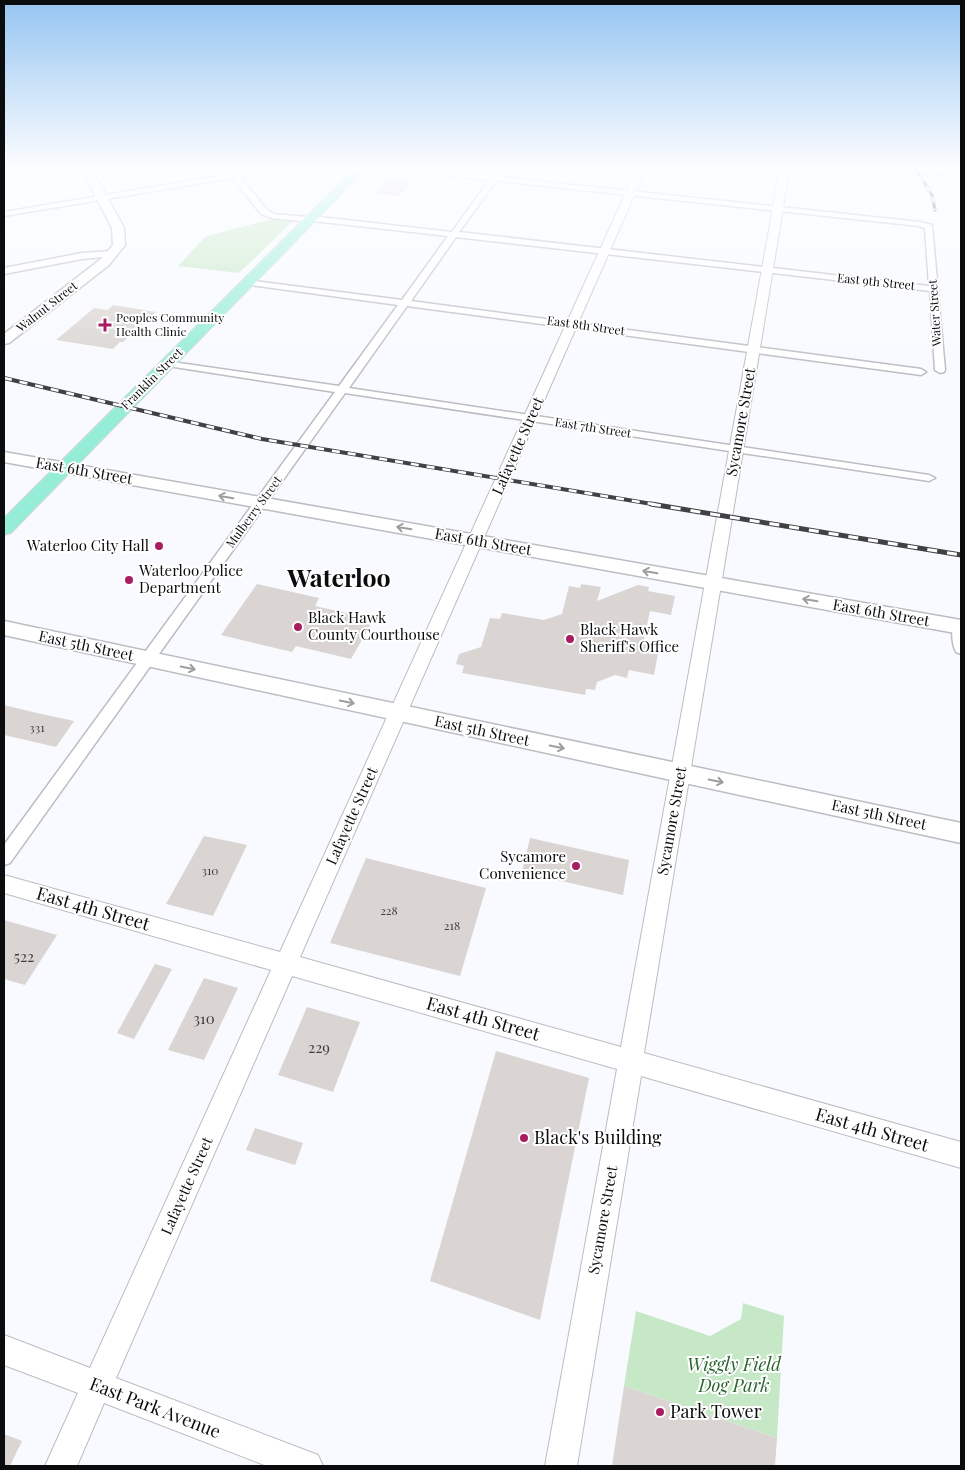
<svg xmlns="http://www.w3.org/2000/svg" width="965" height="1470" font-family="'Playfair Display',serif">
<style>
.green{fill:#c7e8c7}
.building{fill:#dad5d2}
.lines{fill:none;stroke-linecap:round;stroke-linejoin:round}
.minor-casing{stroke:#babdc2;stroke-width:3}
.tertiary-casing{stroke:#babdc2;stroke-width:2}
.secondary-casing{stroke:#babdc2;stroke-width:3}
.primary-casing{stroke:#d8d8d8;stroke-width:2}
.minor{fill:#fff;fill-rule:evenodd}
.tertiary{fill:#fff;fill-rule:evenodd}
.secondary{fill:#fff;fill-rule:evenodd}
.primary{fill:#95edd7;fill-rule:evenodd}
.rail-far2-casing{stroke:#404144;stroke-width:3}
.rail-far1-casing{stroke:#404144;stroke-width:4}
.rail-casing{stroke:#404144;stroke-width:5}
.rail-far2{stroke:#fff;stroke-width:2;stroke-dasharray:6;stroke-linecap:butt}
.rail-far1{stroke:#fff;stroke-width:2.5;stroke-dasharray:8;stroke-linecap:butt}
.rail{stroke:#fff;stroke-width:3;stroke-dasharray:10;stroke-linecap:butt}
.oneway{stroke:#9d9e9f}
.poi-dot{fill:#a81d60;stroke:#fff;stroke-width:2}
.labels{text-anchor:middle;stroke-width:4;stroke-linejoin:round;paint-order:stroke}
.far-street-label{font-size:12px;fill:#0b0c0e;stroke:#fff}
.far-poi-label{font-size:12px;fill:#0b0c0e;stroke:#fff;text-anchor:start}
.number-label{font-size:12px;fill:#3f3e3f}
.street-label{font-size:15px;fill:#0b0c0e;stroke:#fff}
.poi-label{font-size:15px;fill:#0b0c0e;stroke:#fff;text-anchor:start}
.near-number-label{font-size:15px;fill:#3f3e3f}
.near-street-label{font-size:18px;fill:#0b0c0e;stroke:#fff}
.near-poi-label{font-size:18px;fill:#0b0c0e;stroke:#fff;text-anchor:start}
.near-park-label{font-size:18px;font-style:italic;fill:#2c6430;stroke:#fff}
.town-label{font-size:25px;font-weight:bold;fill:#0b0c0e;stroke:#fff}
</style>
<rect width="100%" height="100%" fill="#f8faff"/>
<g class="green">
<polygon points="273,219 293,221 239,273 178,266 206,236"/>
<polygon points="743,1303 784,1316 777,1438 624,1386 636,1311 710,1336 741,1319"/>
</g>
<g class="building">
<polygon points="388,179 412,181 399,196 375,193"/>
<polygon points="113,305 156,312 123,342 120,342 113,349 56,340 94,308 108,310"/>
<polygon points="257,584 319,598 315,606 374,619 351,659 296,646 292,652 221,635"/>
<polygon points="581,584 601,587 597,601 638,585 649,587 648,591 675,596 671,615 650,611 643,644 659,648 654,675 629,670 627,678 615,675 597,682 595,690 586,689 585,695 462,673 464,666 456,664 459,654 481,647 490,618 500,619 502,613 544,620 562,614 569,586 580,588"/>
<polygon points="4,705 37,713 74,721 56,747 4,735"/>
<polygon points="204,836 247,845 213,916 166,904"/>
<polygon points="530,838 629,860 623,895 522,872"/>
<polygon points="366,858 486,888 460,976 330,943"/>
<polygon points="4,920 57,935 25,985 4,979"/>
<polygon points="155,964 172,969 134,1039 117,1033"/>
<polygon points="204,978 238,988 204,1060 168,1050"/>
<polygon points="307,1007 360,1022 333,1092 278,1075"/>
<polygon points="496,1051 589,1078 540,1320 430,1281"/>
<polygon points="255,1128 303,1143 295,1165 246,1150"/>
<polygon points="624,1386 777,1438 775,1466 612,1466"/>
<polygon points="4,1434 22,1441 10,1466 4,1466"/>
</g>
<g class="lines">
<g class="minor-casing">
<g id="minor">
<polygon points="4,166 9,166 4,169"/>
<path d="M224,166H231L236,173L278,166H295L240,177L267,210L274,214L307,217L311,216L452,232L489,180L374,168L371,166H395L492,176L499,166H506L499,177L920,222L932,225L945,370L944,372L940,373L935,370L930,291L456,237L411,301L921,369L926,372L921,375L407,306L349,388L929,475L935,478L929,481L345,393L10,863L4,865V845L335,392L168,366L163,363L165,361L339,386L398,305L250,285L247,284V280L402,300L448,236L313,221L309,222L272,218L261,214L233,178L4,216V212L230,174ZM496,181L919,226L925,228L929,286L459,232Z"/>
<polygon points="785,166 792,166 786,178 780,178 779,176"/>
<polygon points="112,251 115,252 115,256 82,259 4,274 4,268 82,253"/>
<path d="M959,621L961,622V654L956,652C952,645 951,630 954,623Z"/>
</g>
</g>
<g class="tertiary-casing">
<polygon id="tertiary" points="638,166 647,166 300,957 621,1047 773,208 778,176 771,166 780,166 788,176 783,208 644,1053 961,1142 961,1168 641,1076 577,1466 545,1466 617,1069 292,976 116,1378 318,1455 323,1466 267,1466 104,1403 77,1466 45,1466 78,1393 4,1365 4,1335 90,1368 271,970 4,893 4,875 280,952"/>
</g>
<g class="secondary-casing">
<g id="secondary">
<polygon points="80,166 90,166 124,228 125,245 109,265 9,343 4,344 4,334 101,259 113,245 112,228"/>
<polygon points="882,166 920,166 961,170 961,176 887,169"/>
<polygon points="4,452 961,620 961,634 4,462"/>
<polygon points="4,621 961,823 961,843 4,635"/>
</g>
</g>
<g class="primary-casing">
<polygon id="primary" points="357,166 369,166 11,533 4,535 4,518"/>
</g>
<use href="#minor" class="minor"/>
<use href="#tertiary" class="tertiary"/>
<use href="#secondary" class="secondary"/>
<use href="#primary" class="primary"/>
<g class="rail-far2-casing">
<polyline id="rail-far2" points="914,166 932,195 935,210"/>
</g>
<g class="rail-far1-casing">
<polyline id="rail-far1" points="4,378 262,439 658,505"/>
</g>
<g class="rail-casing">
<polyline id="rail" points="651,504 961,555"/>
</g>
<use href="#rail-far2" class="rail-far2"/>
<use href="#rail-far1" class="rail-far1"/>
<use href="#rail" class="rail"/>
</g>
<defs><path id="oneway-shaft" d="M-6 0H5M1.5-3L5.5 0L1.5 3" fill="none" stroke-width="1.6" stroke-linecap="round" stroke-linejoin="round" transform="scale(1.25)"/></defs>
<g class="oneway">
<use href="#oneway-shaft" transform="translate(226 497) rotate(-170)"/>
<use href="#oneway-shaft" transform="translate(404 528) rotate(-170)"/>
<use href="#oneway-shaft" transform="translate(650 572) rotate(-170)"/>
<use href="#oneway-shaft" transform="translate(810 600) rotate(-170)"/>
<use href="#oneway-shaft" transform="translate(188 668) rotate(12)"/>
<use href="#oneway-shaft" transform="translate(347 702) rotate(12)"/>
<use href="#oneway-shaft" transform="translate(557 747) rotate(12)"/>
<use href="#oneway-shaft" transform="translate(716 781) rotate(12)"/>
</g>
<linearGradient id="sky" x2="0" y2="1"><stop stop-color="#96c5f1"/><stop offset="0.45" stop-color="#fcfdff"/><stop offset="1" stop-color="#fcfdff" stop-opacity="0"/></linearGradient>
<rect width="965" height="372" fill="url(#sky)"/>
<g class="poi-dot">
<path d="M102.5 317.5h5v5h5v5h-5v5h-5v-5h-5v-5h5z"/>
<circle cx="159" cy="546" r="5"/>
<circle cx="129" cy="580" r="5"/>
<circle cx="298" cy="627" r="5"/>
<circle cx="570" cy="639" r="5"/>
<circle cx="576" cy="866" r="5"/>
<circle cx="524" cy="1138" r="5"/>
<circle cx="660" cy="1412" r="5"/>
</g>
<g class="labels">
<g class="far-street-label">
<text transform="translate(876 282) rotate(6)" y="4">East 9th Street</text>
<text transform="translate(47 307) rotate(-38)" y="4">Walnut Street</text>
<text transform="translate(935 313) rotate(-94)" y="4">Water Street</text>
<text transform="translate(586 326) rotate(8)" y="4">East 8th Street</text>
<text transform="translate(152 379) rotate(-45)" y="4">Franklin Street</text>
<text transform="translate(593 428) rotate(9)" y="4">East 7th Street</text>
<text transform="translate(254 512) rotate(-54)" y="4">Mulberry Street</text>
</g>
<g class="far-poi-label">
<text x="116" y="322">Peoples Community<tspan x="116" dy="14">Health Clinic</tspan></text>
</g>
<g class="number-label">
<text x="37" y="732">331</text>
<text x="210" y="875">310</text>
<text x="389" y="915">228</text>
<text x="452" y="930">218</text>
</g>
<g class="street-label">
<text transform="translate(741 422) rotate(-80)" y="5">Sycamore Street</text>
<text transform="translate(518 446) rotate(-66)" y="5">Lafayette Street</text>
<text transform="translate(84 471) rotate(10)" y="5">East 6th Street</text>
<text transform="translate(483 542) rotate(10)" y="5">East 6th Street</text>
<text transform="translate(881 613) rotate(10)" y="5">East 6th Street</text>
<text transform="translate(86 646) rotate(12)" y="5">East 5th Street</text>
<text transform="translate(482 731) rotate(12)" y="5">East 5th Street</text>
<text transform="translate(879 815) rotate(12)" y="5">East 5th Street</text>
<text transform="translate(352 816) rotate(-66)" y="5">Lafayette Street</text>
<text transform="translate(672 821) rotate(-80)" y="5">Sycamore Street</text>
<text transform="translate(187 1186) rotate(-66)" y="5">Lafayette Street</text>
<text transform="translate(603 1220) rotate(-80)" y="5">Sycamore Street</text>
</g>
<g class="poi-label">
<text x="149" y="551" text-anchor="end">Waterloo City Hall</text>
<text x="139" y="576">Waterloo Police<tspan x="139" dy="17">Department</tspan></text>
<text x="308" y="623">Black Hawk<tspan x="308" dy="17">County Courthouse</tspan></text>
<text x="580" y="635">Black Hawk<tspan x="580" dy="17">Sheriff's Office</tspan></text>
<text x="566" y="862" text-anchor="end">Sycamore<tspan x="566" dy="17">Convenience</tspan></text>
</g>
<g class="near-number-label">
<text x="24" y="962">522</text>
<text x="204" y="1024">310</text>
<text x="319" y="1053">229</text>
</g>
<g class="near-street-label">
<text transform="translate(93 909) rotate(16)" y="6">East 4th Street</text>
<text transform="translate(483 1019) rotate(16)" y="6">East 4th Street</text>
<text transform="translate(872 1130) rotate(16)" y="6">East 4th Street</text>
<text transform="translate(155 1408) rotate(21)" y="6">East Park Avenue</text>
</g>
<g class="near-poi-label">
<text x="534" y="1144">Black's Building</text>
<text x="670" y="1418">Park Tower</text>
</g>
<g class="near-park-label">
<text x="734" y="1371">Wiggly Field<tspan x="734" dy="21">Dog Park</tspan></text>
</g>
<g class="town-label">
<text x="339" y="587">Waterloo</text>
</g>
</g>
<rect width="965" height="1470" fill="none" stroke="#0b0c0e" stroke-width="10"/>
</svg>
